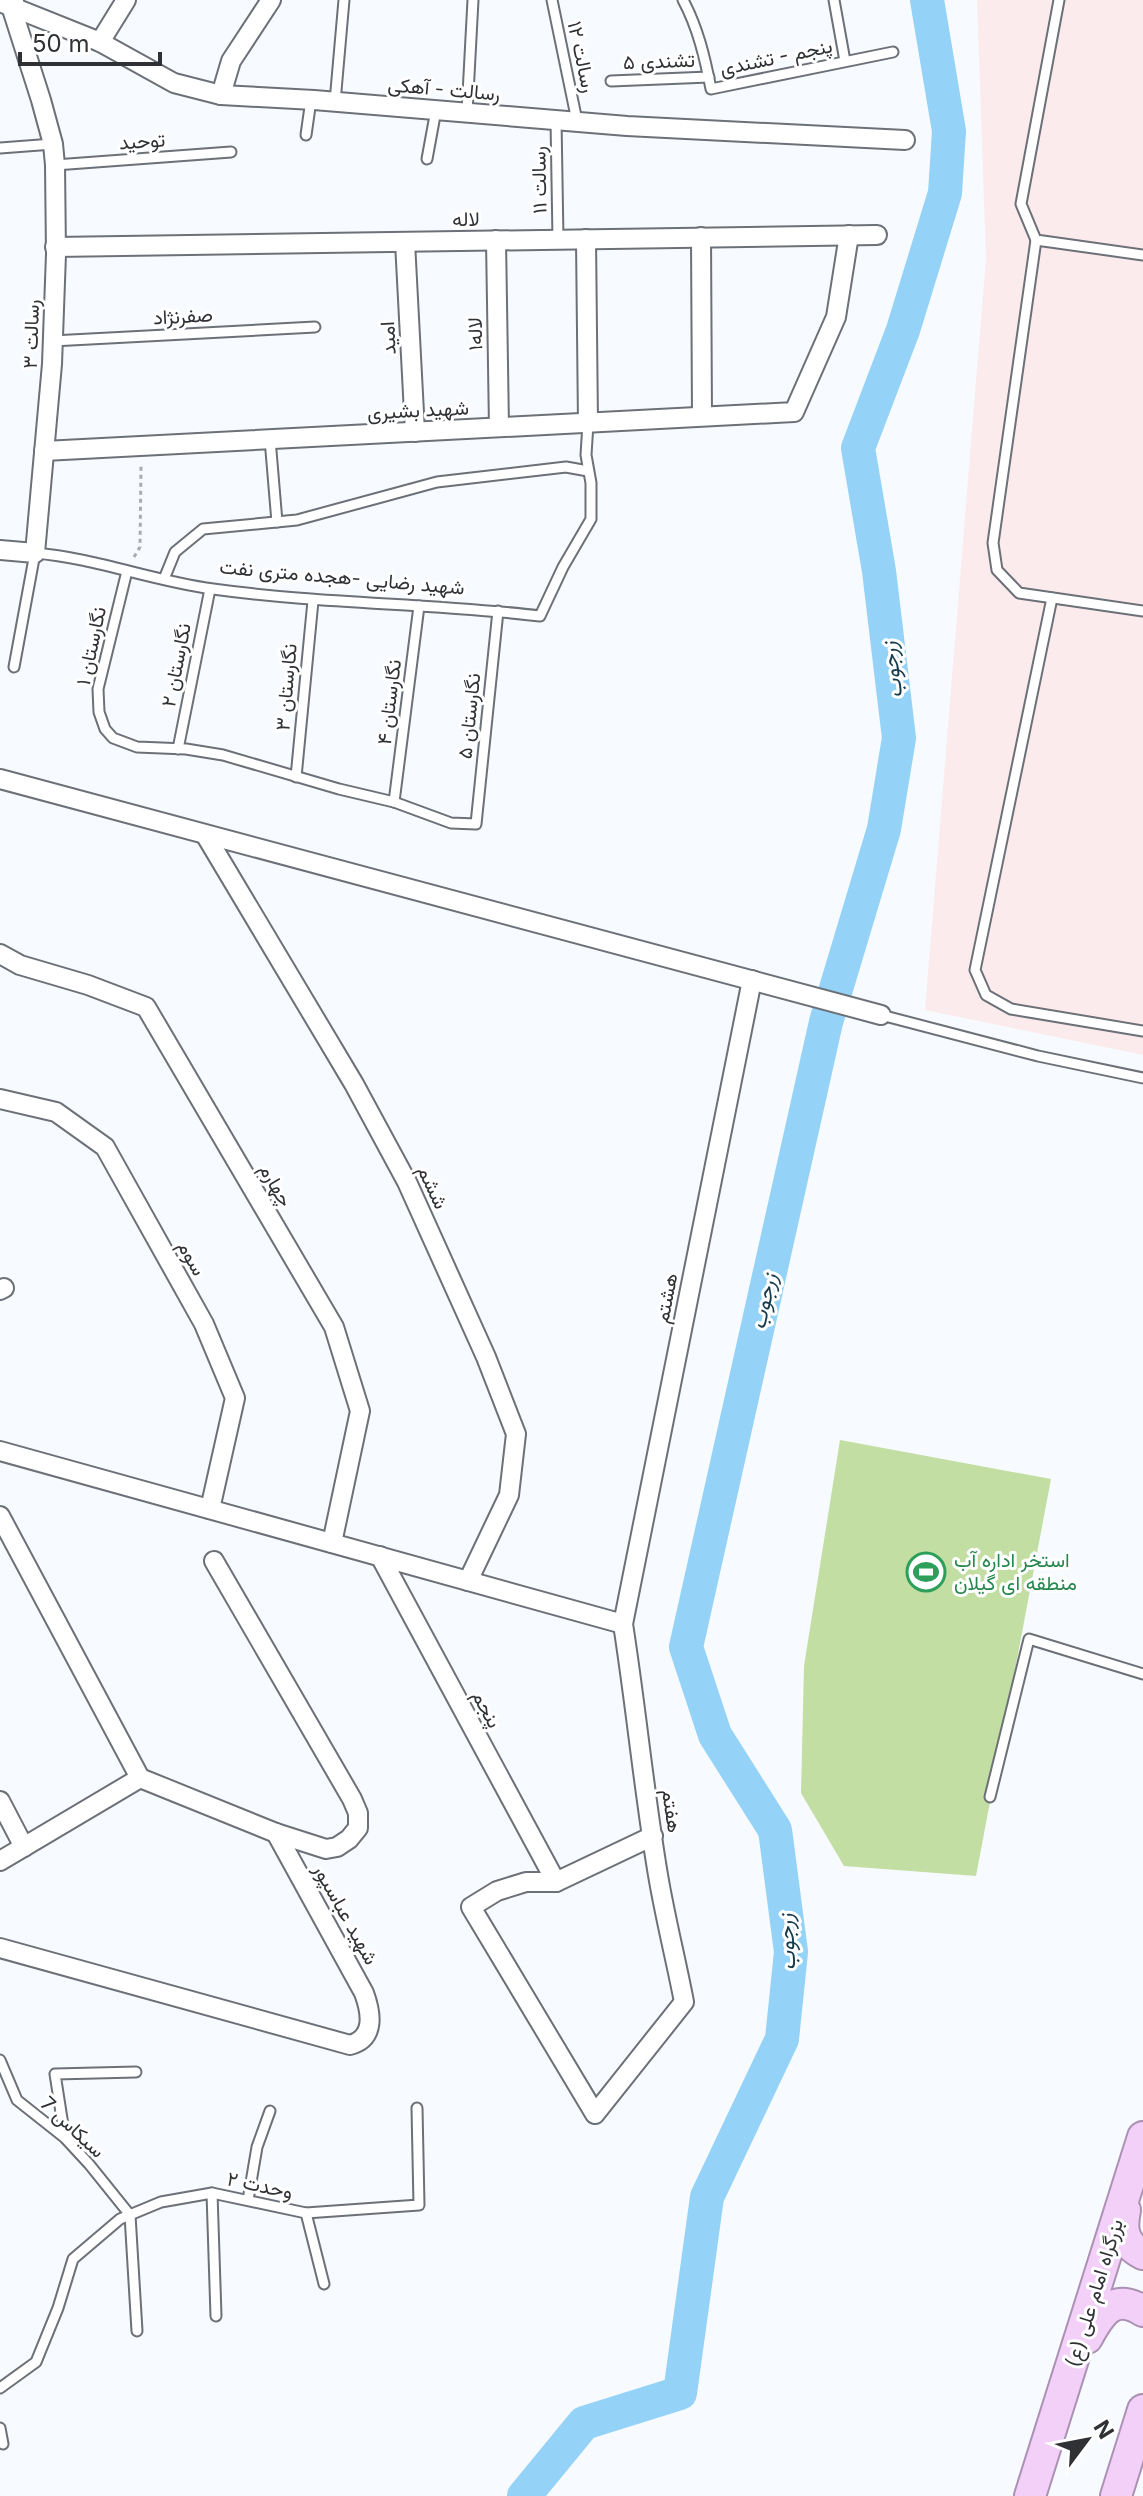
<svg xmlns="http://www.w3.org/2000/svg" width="1143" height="2496" font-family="Inter,Vazirmatn,sans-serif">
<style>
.industrial{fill:#fcebed}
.green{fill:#c2dea2}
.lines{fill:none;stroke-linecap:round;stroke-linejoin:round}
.river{stroke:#94d3f7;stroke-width:34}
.service-casing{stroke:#6c7077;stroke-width:13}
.minor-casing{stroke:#6c7077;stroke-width:22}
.trunk-casing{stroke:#ab91b3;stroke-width:34}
.path{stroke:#a9abaf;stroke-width:3;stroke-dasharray:4 4;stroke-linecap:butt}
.service{stroke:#fff;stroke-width:9}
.minor{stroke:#fff;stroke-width:18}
.trunk{stroke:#f2d0f8;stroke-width:30}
.labels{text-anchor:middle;stroke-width:6;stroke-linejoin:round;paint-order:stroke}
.street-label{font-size:20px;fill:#2f3134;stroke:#fff}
.leisure-label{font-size:20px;fill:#27864d;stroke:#fff;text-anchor:start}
.water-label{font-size:22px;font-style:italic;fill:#163b4d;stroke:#fff}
</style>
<rect width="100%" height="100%" fill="#f7fafe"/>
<polygon class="industrial" points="977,0 1143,0 1143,1055 925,1010 986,258"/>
<polygon class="green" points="840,1440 1051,1479 976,1876 844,1866 801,1793 804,1666"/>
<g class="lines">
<polyline class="river" points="524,2496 584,2423 680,2393 707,2197 782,2039 791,1952 775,1830 715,1735 686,1647 826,1022 884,829 899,738 879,571 858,448 903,330 945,193 949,131 927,0"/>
<g class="service-casing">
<g id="service">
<polyline points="552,0 577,121"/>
<path d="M683,0C698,28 705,58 711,89L893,52"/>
<polyline points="834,0 845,61"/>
<polyline points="1059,0 1021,204 1036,240 1143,255"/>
<polyline points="611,81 709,77"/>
<polyline points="335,102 344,0"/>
<polyline points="467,113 473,0"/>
<polyline points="556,120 558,239"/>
<polyline points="306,135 311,100"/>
<polyline points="0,148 53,144"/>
<polyline points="427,159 436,110"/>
<polyline points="55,165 231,152"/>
<polyline points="1036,240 993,543 997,570 1019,593 1143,611"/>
<polyline points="52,341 315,327"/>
<polyline points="270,439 277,522"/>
<polyline points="127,571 98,689 99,712 105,729 113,738 137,747 186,749 223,755 339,789 394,802 451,823 476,824 498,611"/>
<polyline points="164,579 175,552 203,529 297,520 437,482 566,467 588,471"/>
<polyline points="1052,598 975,970 986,995 1011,1009 1143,1031"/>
<path d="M14,667L35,553C95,558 153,581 213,589C322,604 431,603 540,616L563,567L591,519V483L586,455L588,423"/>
<polyline points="178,749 210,589"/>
<polyline points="296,777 313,601"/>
<polyline points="394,802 419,606"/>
<polyline points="881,1015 1038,1056 1143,1078"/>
<polyline points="990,1797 1029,1639 1143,1674"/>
<polyline points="0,2060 17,2100 65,2138 89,2164 130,2215 137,2331"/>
<polyline points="65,2138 55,2074 136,2072"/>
<polyline points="212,2193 216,2316"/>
<polyline points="248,2200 257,2147 270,2111"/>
<polyline points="306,2213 324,2284"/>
<polyline points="0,2388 36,2362 58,2308 73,2259 120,2219 161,2202 212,2193 306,2213 419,2205 417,2108"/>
<polyline points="0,2428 3,2444"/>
</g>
</g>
<g class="minor-casing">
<g id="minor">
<polyline points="0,2 100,42 174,83 221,95 314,100 627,126 905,140"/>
<polyline points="100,42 126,0"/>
<polyline points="221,95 231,61 271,0"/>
<polyline points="701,237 702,416"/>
<polyline points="586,239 588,423"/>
<polyline points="496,240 499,427"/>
<polyline points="405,242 415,432"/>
<polyline points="55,247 877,235"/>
<polyline points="44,451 794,412 836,317 849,235"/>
<polyline points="0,550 35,553 52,364 56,254 55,165 53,144 41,100 11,6 14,0"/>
<polyline points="0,779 881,1015"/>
<polyline points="206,836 354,1084 407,1182 486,1357 516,1434 509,1495 468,1581"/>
<polyline points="0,954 20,965 88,985 146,1007 334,1327 360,1411 332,1543"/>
<polyline points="0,1099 56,1112 105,1147 204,1324 235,1398 210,1509"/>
<polyline points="0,1290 4,1288"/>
<polyline points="0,1451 623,1624"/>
<polyline points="0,1516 140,1778 276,1833 326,1849 337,1847 349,1839 358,1828 358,1813 352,1799 214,1561"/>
<polyline points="380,1556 556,1882"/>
<polyline points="0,1801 24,1847"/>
<path d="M653,1836L556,1882H526L497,1891L471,1907L595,2114L684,2002C676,1960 665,1917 658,1875C644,1792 636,1707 623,1624L752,980"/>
<polyline points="0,1861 140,1778"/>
<path d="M0,1948L350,2045C376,2038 371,2012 364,1993L276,1833"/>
</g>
</g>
<g class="trunk-casing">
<g id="trunk">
<path d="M1125,2210C1121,2230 1123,2244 1143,2254"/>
<path d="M1087,2338C1100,2314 1113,2292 1143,2311"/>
<polyline points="1030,2496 1143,2137"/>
<polyline points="1116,2496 1143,2410"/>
</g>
</g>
<polyline class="path" points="134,557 140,547 141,466"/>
<use href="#service" class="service"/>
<use href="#minor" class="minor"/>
<use href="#trunk" class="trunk"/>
</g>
<defs>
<g id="stadium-ring" transform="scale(2)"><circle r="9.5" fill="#fff" stroke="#2e9e5b" stroke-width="1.5"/><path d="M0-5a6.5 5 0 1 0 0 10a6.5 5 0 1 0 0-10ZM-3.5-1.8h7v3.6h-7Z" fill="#2e9e5b"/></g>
</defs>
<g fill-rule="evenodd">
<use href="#stadium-ring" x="926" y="1572"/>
</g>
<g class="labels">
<g class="street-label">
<text transform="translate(582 57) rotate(78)" y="7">رسالت ۱۲</text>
<text transform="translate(776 57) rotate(-12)" y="7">پنجم - تشندی</text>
<text transform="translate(659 61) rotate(-2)" y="7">تشندی ۵</text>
<text transform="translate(444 89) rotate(5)" y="7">رسالت - آهکی</text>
<text transform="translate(142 141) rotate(-4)" y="7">توحید</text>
<text transform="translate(539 180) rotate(-91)" y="7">رسالت ۱۱</text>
<text transform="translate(466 219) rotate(-1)" y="7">لاله</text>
<text transform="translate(183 316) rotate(-3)" y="7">صفرنژاد</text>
<text transform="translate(31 334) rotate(-88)" y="7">رسالت ۳</text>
<text transform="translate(475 334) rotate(-91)" y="7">لاله۱</text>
<text transform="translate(388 338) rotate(-93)" y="7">امید</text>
<text transform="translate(418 410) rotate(-3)" y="7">شهید بشیری</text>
<text transform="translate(342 577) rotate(5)" y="7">شهید رضایی -هجده متری نفت</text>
<text transform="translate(91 646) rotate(-78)" y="7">نگارستان ۱</text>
<text transform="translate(176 665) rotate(-79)" y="7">نگارستان ۲</text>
<text transform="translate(286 687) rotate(-85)" y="7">نگارستان ۳</text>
<text transform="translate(389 702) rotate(-83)" y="7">نگارستان ۴</text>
<text transform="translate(469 716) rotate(-84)" y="7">نگارستان ۵</text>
<text transform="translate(276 1185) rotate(60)" y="7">چهارم</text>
<text transform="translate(433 1187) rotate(65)" y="7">ششم</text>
<text transform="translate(192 1258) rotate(61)" y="7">سوم</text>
<text transform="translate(666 1298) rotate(-79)" y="7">هشتم</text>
<text transform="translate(487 1709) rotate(62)" y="7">پنجم</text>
<text transform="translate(672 1811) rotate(82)" y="7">هفتم</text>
<text transform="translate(346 1914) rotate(61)" y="7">شهید عباسپور</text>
<text transform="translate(73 2127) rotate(43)" y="7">سیکاس 7</text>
<text transform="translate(260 2185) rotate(12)" y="7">وحدت ۲</text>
<text transform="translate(1094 2293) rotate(-73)" y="7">بزرگراه امام علی (ع)</text>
</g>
<g class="leisure-label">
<text x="954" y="1567">استخر اداره آب<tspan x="954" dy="23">منطقه ای گیلان</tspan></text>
</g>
<g class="water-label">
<text transform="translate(891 670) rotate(-97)" y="8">زرجوب</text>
<text transform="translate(763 1301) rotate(-77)" y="8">زرجوب</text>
<text transform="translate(786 1942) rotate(-93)" y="8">زرجوب</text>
</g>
</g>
<g transform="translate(1087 2440) rotate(58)" stroke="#ffffff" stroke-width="6" paint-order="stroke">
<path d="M0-6L14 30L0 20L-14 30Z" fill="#2f3134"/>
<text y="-12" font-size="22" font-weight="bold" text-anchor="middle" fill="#2f3134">N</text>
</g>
<path d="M20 52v12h140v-12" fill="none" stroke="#2f3134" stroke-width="4"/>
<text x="32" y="52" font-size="24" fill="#2f3134" stroke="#ffffff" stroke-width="6" paint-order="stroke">50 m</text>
</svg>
